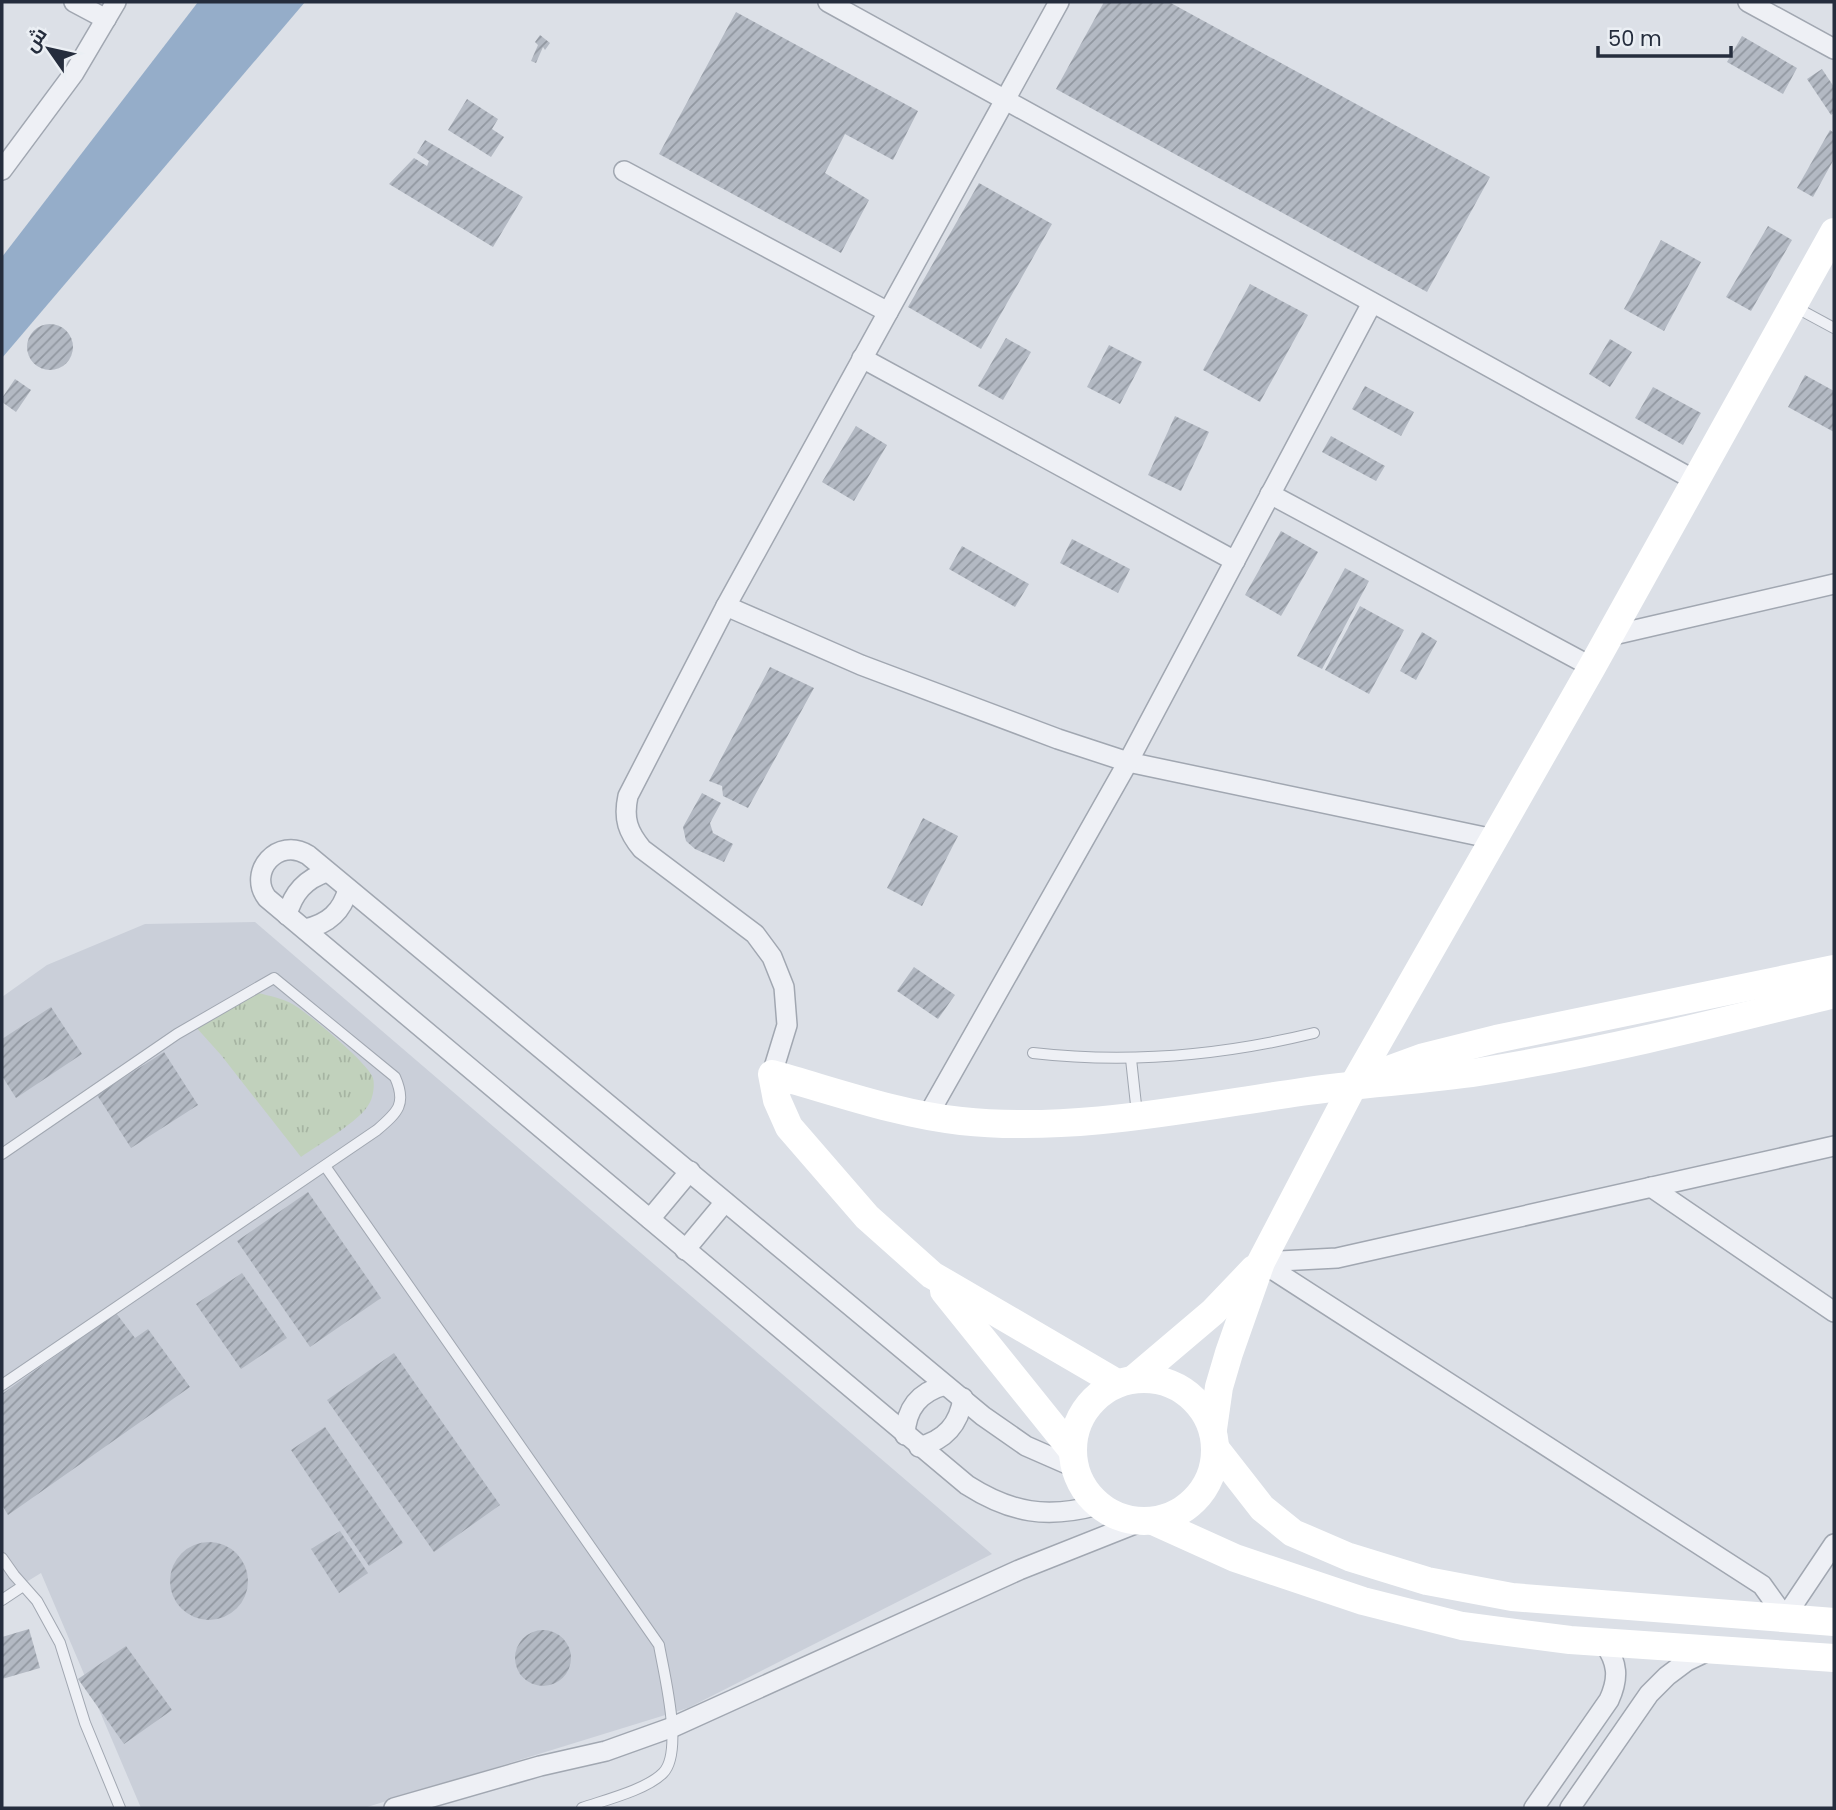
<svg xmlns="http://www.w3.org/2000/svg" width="1836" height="1810" font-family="Poppins,Cairo,sans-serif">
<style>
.built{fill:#cacfd9}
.grass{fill:url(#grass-tufts)}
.water{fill:#95adc9}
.building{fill:url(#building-hatch)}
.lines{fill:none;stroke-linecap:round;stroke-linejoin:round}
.lane-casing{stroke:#a1a7b1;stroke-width:12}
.street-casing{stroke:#a1a7b1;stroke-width:22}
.lane{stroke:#eef0f5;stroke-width:10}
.street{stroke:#eef0f5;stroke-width:19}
.secondary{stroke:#fff;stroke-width:28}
</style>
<defs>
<pattern id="grass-tufts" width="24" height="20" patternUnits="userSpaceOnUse" patternTransform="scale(1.75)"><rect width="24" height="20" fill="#c1d1bc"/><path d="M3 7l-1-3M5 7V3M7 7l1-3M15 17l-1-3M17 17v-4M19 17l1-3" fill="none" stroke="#a6b4a2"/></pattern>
<pattern id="building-hatch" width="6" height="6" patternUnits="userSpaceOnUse" patternTransform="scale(1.75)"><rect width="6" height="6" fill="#b3b9c3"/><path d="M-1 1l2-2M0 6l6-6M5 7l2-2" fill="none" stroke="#9197a0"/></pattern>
</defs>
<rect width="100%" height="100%" fill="#dce0e7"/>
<polygon class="built" points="255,922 992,1554 688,1708 364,1808 141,1808 41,1573 2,1597 2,997 47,965 145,924"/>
<path class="grass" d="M258,993C270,996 282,998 294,1005C308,1013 369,1064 373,1078C375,1085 373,1098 369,1104C360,1121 318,1145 301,1157L221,1055L194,1025L248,994Z"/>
<polygon class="water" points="198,2 305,2 2,358 2,257"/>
<g class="building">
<polygon points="1104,2 1169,2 1490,177 1427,292 1056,89"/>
<polygon points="736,12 918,111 893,160 845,134 825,173 869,200 841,253 659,154"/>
<polygon points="540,35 550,43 545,50 543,47 536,63 531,61 538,45 535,42"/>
<polygon points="1742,36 1797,68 1783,94 1727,62"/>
<polygon points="1822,69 1834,87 1834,113 1831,115 1807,79"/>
<polygon points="467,99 498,119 492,129 504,137 491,157 448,130"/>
<polygon points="1830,130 1834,133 1834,159 1813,197 1797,188"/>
<polygon points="425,140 523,197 493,247 389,184 414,158 427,166 429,161 417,153"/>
<polygon points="979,183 1052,224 981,349 908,307"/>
<polygon points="1768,226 1792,240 1751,311 1726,297"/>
<polygon points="1661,240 1701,262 1664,331 1624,309"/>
<polygon points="1250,284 1308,315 1260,402 1203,370"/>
<circle cx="50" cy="347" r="23"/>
<polygon points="1006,338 1031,352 1003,400 978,386"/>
<polygon points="1610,339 1632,352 1610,387 1589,374"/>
<polygon points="1109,345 1142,362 1120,404 1087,387"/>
<polygon points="1805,375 1834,391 1834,432 1788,407"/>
<polygon points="15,379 31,390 16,412 2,402 2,398"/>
<polygon points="1365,386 1414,412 1401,436 1352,409"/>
<polygon points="1653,387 1701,413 1683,445 1635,418"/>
<polygon points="1175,416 1209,432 1181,491 1148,475"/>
<polygon points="856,426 887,445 854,501 822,482"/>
<polygon points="1331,436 1385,466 1376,481 1322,452"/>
<polygon points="1281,531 1318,552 1281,616 1245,595"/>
<polygon points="1072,539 1130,569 1118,593 1060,563"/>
<polygon points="962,546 1029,584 1015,607 949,569"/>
<polygon points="1345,568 1369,581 1322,669 1297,656"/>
<polygon points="1360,606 1404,630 1369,694 1325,670"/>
<polygon points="1422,632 1437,641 1416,680 1400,671"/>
<polygon points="770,667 814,688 748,808 723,796 722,786 709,781"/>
<polygon points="702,793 721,803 710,823 713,833 733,844 724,862 695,849 686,841 683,827"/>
<polygon points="923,818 958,836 922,906 887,888"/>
<polygon points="914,967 955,995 938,1019 897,991"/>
<polygon points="51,1007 82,1054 16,1098 2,1076 2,1039"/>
<polygon points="164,1052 198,1105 131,1148 97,1095"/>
<polygon points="308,1192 381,1298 310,1347 237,1241"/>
<polygon points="242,1273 287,1338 241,1369 196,1304"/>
<polygon points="116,1313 135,1338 148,1329 190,1387 8,1515 2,1505 2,1394"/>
<polygon points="394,1353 500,1505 434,1552 327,1400"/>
<polygon points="325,1427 403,1543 369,1566 291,1450"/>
<polygon points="340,1531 368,1573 339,1593 311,1549"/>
<circle cx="209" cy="1581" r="39"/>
<polygon points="29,1629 40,1668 2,1679 2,1637"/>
<circle cx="543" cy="1658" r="28"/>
<polygon points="126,1646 172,1710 124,1744 78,1679"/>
</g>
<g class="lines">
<g class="lane-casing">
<g id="lane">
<polyline points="1795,307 1834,328"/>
<path d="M1033,1053C1129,1064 1220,1056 1314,1033"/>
<polyline points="1131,1059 1137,1114"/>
<path d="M2,1154L177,1034L274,978L395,1077C407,1104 398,1112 377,1130L2,1385"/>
<path d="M325,1166L659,1645C664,1674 684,1752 663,1773C646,1790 605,1800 582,1808"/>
<polyline points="2,1558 14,1575 37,1601 60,1643 85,1723 120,1808"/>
<polyline points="2,1600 23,1586"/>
</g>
</g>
<g class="street-casing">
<g id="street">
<polyline points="74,2 106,19"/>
<polyline points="828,2 1696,481"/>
<polyline points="1748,2 1834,49"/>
<polyline points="2,170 74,73 116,2"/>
<polyline points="624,171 888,312"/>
<polyline points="862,358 1235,561"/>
<polyline points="1270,494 1592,667"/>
<polyline points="726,606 861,665 1058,739 1128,762 1494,839"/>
<polyline points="1609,636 1834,584"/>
<path d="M287,915C293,893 305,879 327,872"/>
<path d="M305,929C328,924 342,912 348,889"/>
<path d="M772,1074L787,1025L784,987L772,957L755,934L642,849C628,832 623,819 628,796L726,606L1059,2"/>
<polyline points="927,1117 1128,762 1372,303"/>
<polyline points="1651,1187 1834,1312"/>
<polyline points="650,1219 690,1171"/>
<polyline points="685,1250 725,1202"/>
<polyline points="1261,1262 1762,1585 1785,1617 1834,1544"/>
<polyline points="1261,1262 1337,1258 1834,1146"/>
<path d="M905,1435C906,1408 920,1392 945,1385"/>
<path d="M919,1447C945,1440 959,1425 963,1398"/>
<path d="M1074,1467L1026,1446L983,1416L308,855C278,836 247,872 267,898L967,1485C1011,1513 1047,1519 1098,1505"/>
<polyline points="394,1808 540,1766 606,1751 673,1727 1019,1570 1140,1522"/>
<path d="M1534,1808L1609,1700C1619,1678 1618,1663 1604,1643"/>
<polyline points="1570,1808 1649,1694 1667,1676 1687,1661 1708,1651"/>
</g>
</g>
<use href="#lane" class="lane"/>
<use href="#street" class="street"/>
<g class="secondary">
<polyline points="1383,1072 1424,1057 1496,1039 1834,969"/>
<polyline points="944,1291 1072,1450"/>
<circle cx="1144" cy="1450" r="71"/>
<polyline points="1134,1379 1213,1312 1254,1269"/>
<path d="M1117,1383L932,1275L867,1217L789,1127L777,1100L772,1074C834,1091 897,1114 961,1121C1075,1133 1189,1108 1301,1092C1360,1083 1420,1081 1479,1072C1599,1053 1717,1023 1834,994"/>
<polyline points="1213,1429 1219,1387 1229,1353 1261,1262 1354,1084 1592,667 1834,232"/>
<polyline points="1216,1449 1262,1508 1293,1533 1349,1557 1427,1581 1512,1597 1834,1622"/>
<polyline points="1153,1521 1235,1558 1363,1601 1462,1626 1570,1640 1834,1658"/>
</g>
</g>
<rect width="1836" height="1810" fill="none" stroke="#252d3d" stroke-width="7"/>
<g transform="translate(49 49) rotate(304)" stroke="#ebeff4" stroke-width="5" paint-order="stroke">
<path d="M0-5L12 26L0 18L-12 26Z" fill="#252d3d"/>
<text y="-10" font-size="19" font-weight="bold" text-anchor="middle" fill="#252d3d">ش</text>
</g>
<path d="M1598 46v10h133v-10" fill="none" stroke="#252d3d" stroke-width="3.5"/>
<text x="1608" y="46" font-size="21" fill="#252d3d" stroke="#ebeff4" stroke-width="5" paint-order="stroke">50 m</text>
</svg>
